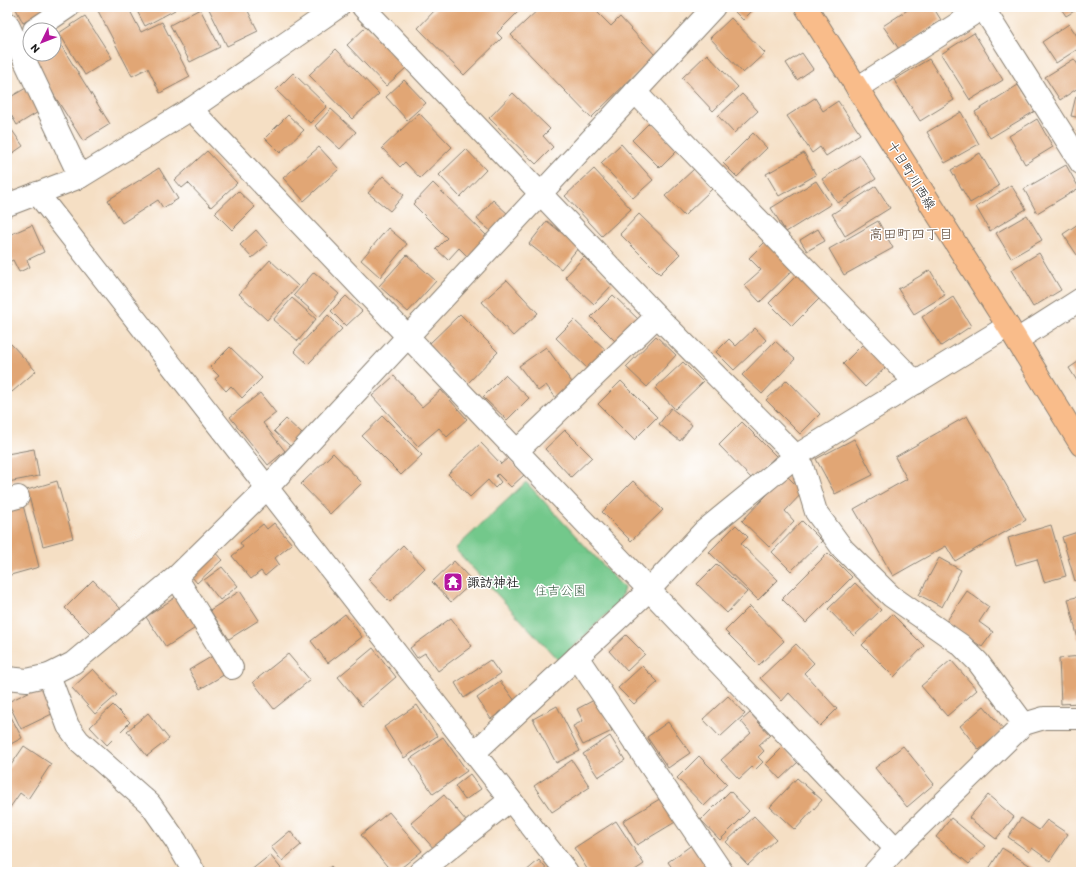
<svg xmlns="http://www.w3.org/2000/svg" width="1088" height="879" font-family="Itim,'Klee One',sans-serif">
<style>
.green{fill:#73c88b;stroke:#487254}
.building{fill:#e1a675}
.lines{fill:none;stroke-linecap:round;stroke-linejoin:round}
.minor-casing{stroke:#887e70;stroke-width:24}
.major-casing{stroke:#887e70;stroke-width:24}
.minor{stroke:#fff;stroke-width:22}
.major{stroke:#f9bc8a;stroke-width:22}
.labels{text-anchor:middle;stroke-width:3;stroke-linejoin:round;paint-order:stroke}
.street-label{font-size:13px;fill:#1c1c1c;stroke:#fff}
.poi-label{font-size:13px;font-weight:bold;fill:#1c1c1c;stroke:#fff;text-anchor:start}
.park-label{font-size:13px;fill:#3f6148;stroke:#fff}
.neighbourhood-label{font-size:14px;fill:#614c3b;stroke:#fff}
</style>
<rect width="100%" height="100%" fill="#fff"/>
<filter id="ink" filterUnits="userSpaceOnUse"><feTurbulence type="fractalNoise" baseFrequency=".025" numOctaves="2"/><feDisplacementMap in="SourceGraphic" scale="8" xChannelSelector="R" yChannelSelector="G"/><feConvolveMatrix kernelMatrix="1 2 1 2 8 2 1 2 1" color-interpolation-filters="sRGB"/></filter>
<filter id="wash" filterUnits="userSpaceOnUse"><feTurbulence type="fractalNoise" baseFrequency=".012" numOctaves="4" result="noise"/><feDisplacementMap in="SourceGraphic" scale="16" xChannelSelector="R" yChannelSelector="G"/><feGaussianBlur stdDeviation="0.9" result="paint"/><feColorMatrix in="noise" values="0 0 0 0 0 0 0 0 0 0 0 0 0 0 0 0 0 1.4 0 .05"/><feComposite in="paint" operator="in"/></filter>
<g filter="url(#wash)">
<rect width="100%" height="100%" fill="#f5dfc4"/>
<polygon class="green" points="526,482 624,588 620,601 559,661 455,549"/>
<g id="blocks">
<g class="building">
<polygon points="15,7 54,7 23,23"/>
<polygon points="96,7 128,7 141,32 162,22 190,77 160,93 148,68 132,76"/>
<polygon points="135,7 173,7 175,10 145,26"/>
<polygon points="208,7 246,7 258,31 227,46"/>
<polygon points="434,7 523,7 497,33 502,38 464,75 418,28 436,9"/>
<polygon points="541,7 592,7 611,26 620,17 655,55 591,118 511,35"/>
<polygon points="734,7 749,7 752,11 743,20 732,9"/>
<polygon points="912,7 933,7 941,20 899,49 883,26"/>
<polygon points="1060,7 1081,7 1066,16"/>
<polygon points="200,9 220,47 190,62 170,25"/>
<polygon points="85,16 112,58 85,75 59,33"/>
<polygon points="731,18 765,53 743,73 710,38"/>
<polygon points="1069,24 1081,42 1081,47 1056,63 1042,42"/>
<polygon points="366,27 406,68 386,86 347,45"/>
<polygon points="974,33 1003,80 970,100 941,54"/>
<polygon points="59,42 110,124 83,141 32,60 40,54 54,54 54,45"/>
<polygon points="336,49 379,94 352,119 309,75"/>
<polygon points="802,53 813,69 797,80 786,63"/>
<polygon points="707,54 738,87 713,111 682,78"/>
<polygon points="929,59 954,100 920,121 894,80"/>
<polygon points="1074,59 1081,69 1081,86 1060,100 1045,77"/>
<polygon points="293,73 327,106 310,123 276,90"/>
<polygon points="404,80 426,103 407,120 386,97"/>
<polygon points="1018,85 1035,111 990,138 975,112"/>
<polygon points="26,88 40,111 17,125 7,108 7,99"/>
<polygon points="513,93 550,129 543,136 553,147 536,164 489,118"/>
<polygon points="742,94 758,111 734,133 718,116"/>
<polygon points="1076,96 1081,97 1081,118 1071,116"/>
<polygon points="815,98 823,111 838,101 860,134 826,156 820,147 812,153 787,116"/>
<polygon points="331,109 356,132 340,149 315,126"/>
<polygon points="961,112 979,144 945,163 927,132"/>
<polygon points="419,113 452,147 420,178 405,162 400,167 382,148"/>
<polygon points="288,115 304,130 280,153 265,138"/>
<polygon points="1037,119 1053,147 1025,164 1009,136"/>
<polygon points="651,121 679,149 660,168 632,140"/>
<polygon points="7,123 23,146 7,157"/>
<polygon points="753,133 767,148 737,177 723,163"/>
<polygon points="621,144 653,180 633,198 601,163"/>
<polygon points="319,147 339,169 304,201 283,178"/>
<polygon points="466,149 486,170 460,197 439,175"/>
<polygon points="207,151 237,183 211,207 188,183 182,188 175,180"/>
<polygon points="804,153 816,175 779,196 766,174"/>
<polygon points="980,153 999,186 970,203 951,170"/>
<polygon points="860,155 876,179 838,203 822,179"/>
<polygon points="1066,165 1079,188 1037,213 1024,189"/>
<polygon points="159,168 178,199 163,208 158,200 122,223 108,200"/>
<polygon points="594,169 631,209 602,236 565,196"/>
<polygon points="694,169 712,189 684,216 665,196"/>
<polygon points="383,176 404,195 390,211 368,193"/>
<polygon points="816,181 831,204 786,232 771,208"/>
<polygon points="433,183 489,238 469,258 459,248 448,260 436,249 447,238 413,204"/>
<polygon points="1011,185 1026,209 990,231 976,207"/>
<polygon points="876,186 890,208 845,236 832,214"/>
<polygon points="238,191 255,207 232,230 215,213"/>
<polygon points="493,200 510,216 494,234 477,219"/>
<polygon points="639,214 680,254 660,274 620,234"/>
<polygon points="1027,215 1042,240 1011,258 996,233"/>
<polygon points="547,221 579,247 561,269 529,244"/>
<polygon points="878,221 893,248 844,275 829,249"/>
<polygon points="1081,222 1081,261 1063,234"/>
<polygon points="32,225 44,252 27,260 30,267 19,272 13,260 9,262 11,265 7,267 7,236"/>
<polygon points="388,228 407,244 380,277 361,260"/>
<polygon points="818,229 825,241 807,251 800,240"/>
<polygon points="256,230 268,244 252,258 240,245"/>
<polygon points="766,241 794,269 760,302 744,285 761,270 749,258"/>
<polygon points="1039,253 1061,290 1033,307 1011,270"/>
<polygon points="407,255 436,281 408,312 379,286"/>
<polygon points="584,257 613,284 594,304 565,277"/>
<polygon points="270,260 298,286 267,320 239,294"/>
<polygon points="930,270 945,295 914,314 898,289"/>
<polygon points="314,272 339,294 319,317 294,295"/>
<polygon points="799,273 822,296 792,326 769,303"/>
<polygon points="507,280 538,313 513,336 482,302"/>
<polygon points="613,295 640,321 618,344 591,317"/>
<polygon points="346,296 362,311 346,326 331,311"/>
<polygon points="953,297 971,326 941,346 922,317"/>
<polygon points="292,298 316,319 298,341 273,320"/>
<polygon points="460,314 498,352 467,384 428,345"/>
<polygon points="328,315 342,329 308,364 294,351"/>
<polygon points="574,320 608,352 590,371 556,338"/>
<polygon points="755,328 766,340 734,370 716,352 729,339 736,346"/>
<polygon points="656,336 676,355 647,387 626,367"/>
<polygon points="775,341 795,359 762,394 742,375"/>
<polygon points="864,343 886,367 865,387 843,364"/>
<polygon points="11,344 36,371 12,392 7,387 7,347"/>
<polygon points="230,347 262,378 242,398 231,386 226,391 215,379 219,376 210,367"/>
<polygon points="546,347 574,385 556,398 546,385 538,391 519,366"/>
<polygon points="1081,360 1081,387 1069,368"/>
<polygon points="683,362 703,382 675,409 655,388"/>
<polygon points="505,375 529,398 507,420 483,397"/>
<polygon points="394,376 422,407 441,390 467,419 447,437 439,428 418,446 372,396"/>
<polygon points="787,380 820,414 800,434 766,400"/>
<polygon points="621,381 657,417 634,440 598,404"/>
<polygon points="260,393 276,413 263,423 285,451 268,465 230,417"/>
<polygon points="671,408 692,425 680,441 659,424"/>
<polygon points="383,416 422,455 401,475 362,436"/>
<polygon points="967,416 1026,520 955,561 946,546 893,576 854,509 907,479 895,457"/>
<polygon points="286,419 302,434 290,446 274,431"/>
<polygon points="742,422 776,456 752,479 719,445"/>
<polygon points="565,430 592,457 571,477 545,449"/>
<polygon points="854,439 873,475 835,494 816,459"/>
<polygon points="481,443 501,464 508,458 524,475 511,487 498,474 496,476 501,482 495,488 488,480 470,497 448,474"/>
<polygon points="34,449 39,476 8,482 7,454"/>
<polygon points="333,453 362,483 330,514 301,484"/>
<polygon points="786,475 803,492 785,511 794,521 769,547 742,521"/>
<polygon points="57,481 73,538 43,546 27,490"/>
<polygon points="633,481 663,510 631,541 602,512"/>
<polygon points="23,505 39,567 7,576 7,509"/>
<polygon points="802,521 822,541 791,571 772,552"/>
<polygon points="274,523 292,544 275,558 279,564 265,576 261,571 251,579 232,556 243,547 240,543 263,524 267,529"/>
<polygon points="736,525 748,537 741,544 778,580 758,600 709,552"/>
<polygon points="1051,525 1066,576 1044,582 1037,559 1016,565 1008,538"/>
<polygon points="1081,531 1081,579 1075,581 1062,537"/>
<polygon points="403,545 425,568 390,602 368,579"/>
<polygon points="212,549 222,560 197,583 188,572"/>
<polygon points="828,553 852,577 806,623 782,599"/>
<polygon points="939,558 961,570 942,607 919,595"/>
<polygon points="454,561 473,582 451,602 432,582"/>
<polygon points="717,564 747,592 727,613 697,584"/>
<polygon points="222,567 238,586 220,600 204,580"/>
<polygon points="93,580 122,610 94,637 65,608"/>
<polygon points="855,583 881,610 854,636 828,609"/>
<polygon points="240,591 259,620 229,639 210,610"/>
<polygon points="967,591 989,607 979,622 993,632 982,647 946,622"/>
<polygon points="180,594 200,625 166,647 146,617"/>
<polygon points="1081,596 1081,639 1078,639 1068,599"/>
<polygon points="750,606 784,641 759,665 725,631"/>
<polygon points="345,614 362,637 328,663 311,641"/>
<polygon points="892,614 924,646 894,677 862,645"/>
<polygon points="451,618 472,646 438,671 425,653 417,658 410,648"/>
<polygon points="626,635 645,654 627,671 609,651"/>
<polygon points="796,644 814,663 804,673 837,709 820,726 789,693 782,701 760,678"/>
<polygon points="373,648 396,677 362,706 338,677"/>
<polygon points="216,654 227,673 200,689 189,670"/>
<polygon points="288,654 310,680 274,709 253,682"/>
<polygon points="1081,656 1081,703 1061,704 1059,658"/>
<polygon points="490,660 500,674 464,698 455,683"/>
<polygon points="951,660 977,690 947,716 921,686"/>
<polygon points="642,666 658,682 634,704 618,688"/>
<polygon points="93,669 117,695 95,714 72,688"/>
<polygon points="500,681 515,701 491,719 477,698"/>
<polygon points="43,685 56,712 21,729 8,702"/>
<polygon points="728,696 745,714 720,737 703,719"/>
<polygon points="596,699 612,731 583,745 573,726 583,721 577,709"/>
<polygon points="113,705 130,722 107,745 90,727"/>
<polygon points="417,705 437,736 404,758 384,727"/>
<polygon points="557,706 580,751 556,763 533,719"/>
<polygon points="984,706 1004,730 979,750 960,726"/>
<polygon points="7,709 22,738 7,746"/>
<polygon points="148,713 169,739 147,756 127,731"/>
<polygon points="750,713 770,735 759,745 764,751 758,757 763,762 755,770 752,767 739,779 721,760 751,733 741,721"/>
<polygon points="668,722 690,753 668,768 647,737"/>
<polygon points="610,736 625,760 598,777 583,754"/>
<polygon points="443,737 467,771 433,794 410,759"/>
<polygon points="24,746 51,764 28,799 20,793 9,809 7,807 7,771"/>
<polygon points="903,746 934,784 907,807 875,768"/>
<polygon points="783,747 798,762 780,779 766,764"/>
<polygon points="699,756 727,784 704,806 677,778"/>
<polygon points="572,760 590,787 552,812 534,786"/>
<polygon points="470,774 481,789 465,800 455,786"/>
<polygon points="797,778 822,800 795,830 770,807"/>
<polygon points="730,791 749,811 720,840 701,820"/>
<polygon points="444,795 467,822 435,850 411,823"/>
<polygon points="988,795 1014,817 996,839 969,818"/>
<polygon points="663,797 677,821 637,845 623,821"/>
<polygon points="389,812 422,851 396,872 392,872 361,835"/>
<polygon points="754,816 776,839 748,865 726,842"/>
<polygon points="951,818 985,846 969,864 936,837"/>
<polygon points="1021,818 1039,830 1047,820 1068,834 1050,861 1032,848 1029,852 1008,837"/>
<polygon points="616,821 644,864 632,872 589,872 574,848"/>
<polygon points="290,831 301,845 282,861 271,847"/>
<polygon points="693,844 712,872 675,872 668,862"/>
<polygon points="1002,848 1039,871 1039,872 987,872"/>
<polygon points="270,855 284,872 251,872 250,871"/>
<polygon points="539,860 549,872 525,872"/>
<polygon points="331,866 337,872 324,872"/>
</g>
</g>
</g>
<g filter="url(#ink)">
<use href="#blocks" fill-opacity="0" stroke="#887e70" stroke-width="1"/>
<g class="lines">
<g class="minor-casing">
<g id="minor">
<polyline points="363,7 657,316 796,456 802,466 816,512 843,549 891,596 961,645 978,662 1024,724"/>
<polyline points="983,8 1081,163"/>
<polyline points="7,23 80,177"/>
<polyline points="34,30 68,7"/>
<polyline points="857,88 984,7"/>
<polyline points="635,92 916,383"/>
<polyline points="191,109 896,849"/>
<polyline points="37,193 567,872"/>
<polyline points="7,205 80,177 191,109 338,7"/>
<polyline points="1017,340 1081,299"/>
<polyline points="517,451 657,316"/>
<polyline points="7,500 18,497"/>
<polyline points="176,577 232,668"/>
<polyline points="577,657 722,872"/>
<polyline points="49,675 68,726 79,741 150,804 176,841 194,872"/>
<polyline points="7,678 27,680 49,675 73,663 176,577 267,488 714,7"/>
<polyline points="474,753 649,590 704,531 796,456 1008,326"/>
<polyline points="420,872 510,800"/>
<polyline points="875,872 896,849 1024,724 1044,718 1081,718"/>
</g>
</g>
<g class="major-casing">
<polyline id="major" points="806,7 1008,326 1081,445"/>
</g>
<use href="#minor" class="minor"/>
<use href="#major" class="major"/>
</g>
</g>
<defs>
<g id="temple-square" transform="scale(1)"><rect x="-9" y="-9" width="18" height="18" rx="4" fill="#b5179e" stroke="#fff"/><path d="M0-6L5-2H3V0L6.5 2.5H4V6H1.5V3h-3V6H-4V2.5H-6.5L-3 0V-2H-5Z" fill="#fff"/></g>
</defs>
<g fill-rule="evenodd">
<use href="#temple-square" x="453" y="582"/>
</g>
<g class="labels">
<g class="street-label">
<text transform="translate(912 175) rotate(58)" y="5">十日町川西線</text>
</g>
<g class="poi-label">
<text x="467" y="587">諏訪神社</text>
</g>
<g class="park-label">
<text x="560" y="595">住吉公園</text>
</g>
<g class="neighbourhood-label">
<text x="911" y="239">高田町四丁目</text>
</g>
</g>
<rect width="1088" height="879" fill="none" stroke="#fff" stroke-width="24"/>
<g transform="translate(42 42) rotate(227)"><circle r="19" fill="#ffffff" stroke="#a4a4a4"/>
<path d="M0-3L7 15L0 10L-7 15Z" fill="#b5179e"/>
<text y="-6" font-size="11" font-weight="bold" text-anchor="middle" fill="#1c1c1c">N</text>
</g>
</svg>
